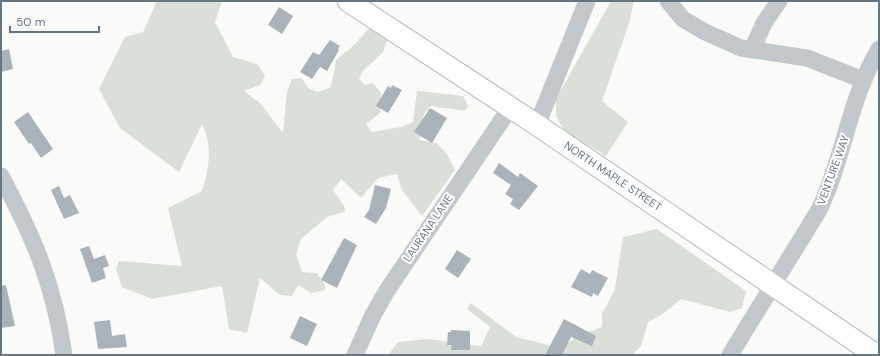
<svg xmlns="http://www.w3.org/2000/svg" width="880" height="356" font-family="'DM Sans',sans-serif">
<style>
.green{fill:#dadfd7}
.building{fill:#aab3b9}
.lines{fill:none;stroke-linecap:round;stroke-linejoin:round}
.major-casing{stroke:#b5babe;stroke-width:23}
.minor{stroke:#c3c8cc;stroke-width:17}
.major{stroke:#fff;stroke-width:21}
.labels{text-anchor:middle;stroke-width:4;stroke-linejoin:round;paint-order:stroke}
.street-label{font-size:11px;fill:#657683;stroke:#fff}
</style>
<rect width="100%" height="100%" fill="#fafaf8"/>
<g class="green">
<path d="M157,1H222L215,22L233,57L257,64L265,76L260,85L244,91L261,104L283,133L287,92L292,79L302,78L308,88L318,92L331,87L336,60L354,45L371,26L388,38L383,52L363,71L359,79L365,85L373,83L381,93L380,113L366,124L372,132L401,127L413,122L417,91L463,96L468,106L465,111L431,106C420,116 420,126 420,140L437,143L447,154L455,170L422,216L402,190L397,174L378,178L361,198L341,179L333,190L344,206L345,212L327,217L301,239L296,254L302,272L317,273L325,285V290L311,293L298,285L292,296L280,295L260,278L247,333L229,329L222,286L152,299L122,287L116,269L119,261L182,266L168,208L202,191C209,169 213,145 202,124L179,172L120,128L99,89L125,37L143,32Z"/>
<polygon points="611,1 634,1 629,23 602,101 628,122 606,156 564,131 556,116 556,99"/>
<polygon points="657,229 746,291 742,308 730,312 681,299 663,314 648,322 641,346 632,355 388,355 398,342 427,339 481,346 490,327 467,309 471,303 516,337 560,348 580,335 602,327 602,314 615,289 623,237"/>
</g>
<g class="building">
<polygon points="279,7 293,16 282,34 268,25"/>
<polygon points="330,40 340,46 338,49 339,50 327,71 320,67 312,79 300,72 313,52 319,55"/>
<polygon points="9,49 13,69 1,72 1,51"/>
<polygon points="392,85 402,90 388,113 376,106 388,86 391,88"/>
<polygon points="430,108 447,118 432,143 414,132"/>
<polygon points="28,112 53,149 41,158 31,143 29,144 14,122"/>
<polygon points="499,163 518,177 520,173 538,186 519,210 510,204 513,199 505,194 511,185 493,173"/>
<polygon points="375,185 391,189 386,208 376,224 364,217 369,210"/>
<polygon points="59,186 64,198 70,195 79,213 64,219 51,190"/>
<polygon points="344,238 357,245 337,288 321,280"/>
<polygon points="89,246 94,259 105,255 109,266 103,268 106,278 92,283 80,249"/>
<polygon points="457,250 471,259 458,278 445,269"/>
<polygon points="581,269 590,274 592,270 608,278 598,296 593,293 592,297 571,287"/>
<polygon points="6,285 15,326 1,328 1,286"/>
<polygon points="300,316 317,324 307,346 290,338"/>
<polygon points="564,319 596,336 592,346 571,337 562,355 545,355"/>
<polygon points="110,320 112,336 125,334 127,347 98,349 94,322"/>
<polygon points="451,330 470,331 470,350 451,350 452,345 447,345 448,332 451,332"/>
</g>
<g class="lines">
<g class="major-casing">
<polyline id="major" points="348,1 537,125 876,355"/>
</g>
<g class="minor">
<polyline points="668,1 683,19 703,31 741,48 807,58 863,80"/>
<polyline points="752,50 764,23 779,1"/>
<polyline points="537,125 587,1"/>
<path d="M1,176C34,238 54,284 64,355"/>
<polyline points="355,355 372,317 386,292 510,108"/>
<path d="M730,355L819,210C844,158 849,99 879,49"/>
</g>
<use href="#major" class="major"/>
</g>
<g class="labels">
<g class="street-label">
<text transform="translate(833 170) rotate(-70)" y="4">VENTURE WAY</text>
<text transform="translate(613 176) rotate(34)" y="4">NORTH MAPLE STREET</text>
<text transform="translate(428 228) rotate(-56)" y="4">LAURANA LANE</text>
</g>
</g>
<rect width="880" height="356" fill="none" stroke="#657683" stroke-width="4"/>
<path d="M10 26v6h89v-6" fill="none" stroke="#657683" stroke-width="2"/>
<text x="16" y="26" font-size="12" fill="#657683" stroke="#ffffff" stroke-width="3" paint-order="stroke">50 m</text>
</svg>
